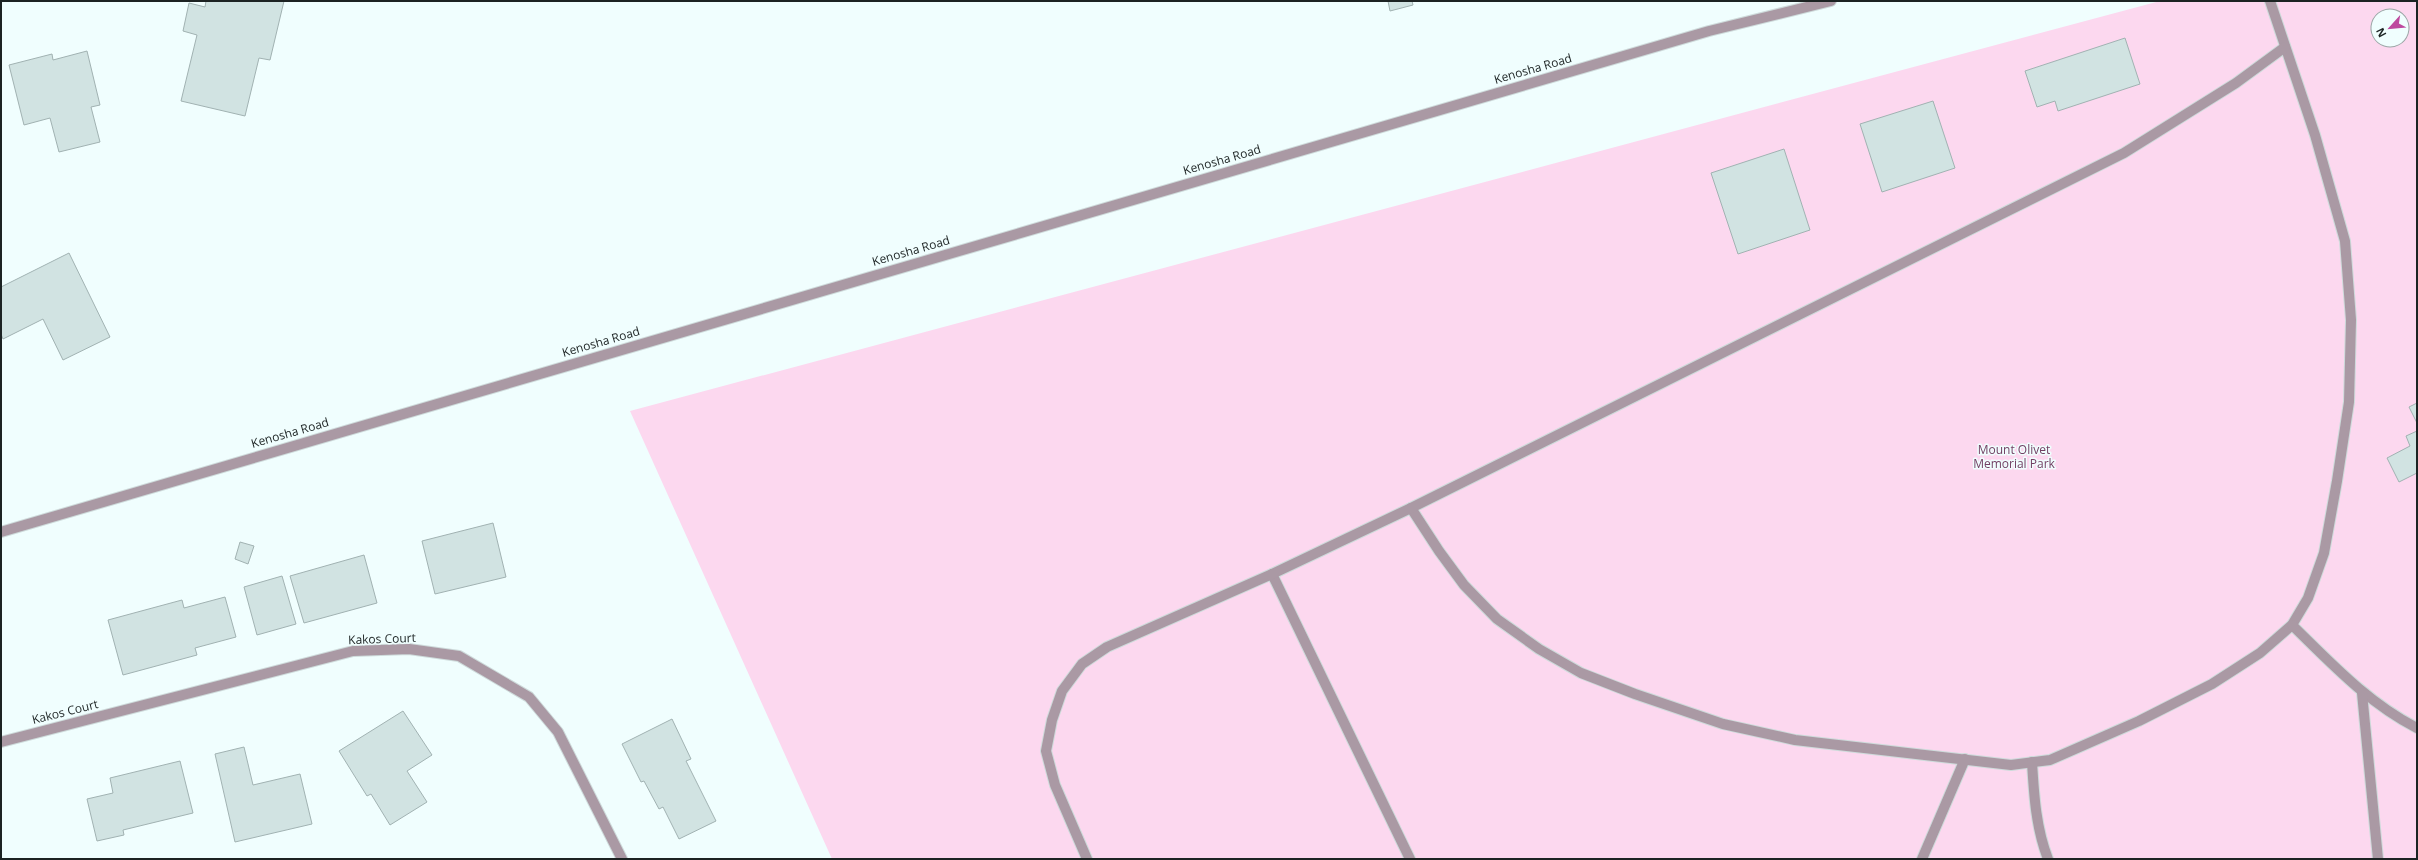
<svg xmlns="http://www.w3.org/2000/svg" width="2418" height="860" font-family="'Open Sans',sans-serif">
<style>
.green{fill:#fcd8ef;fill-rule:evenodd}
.building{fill:#d1e3e2;stroke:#a1b2b2}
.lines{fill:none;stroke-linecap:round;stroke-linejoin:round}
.service-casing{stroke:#cedbdb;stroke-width:12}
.minor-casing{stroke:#cedbdb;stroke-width:12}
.tertiary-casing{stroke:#cedbdb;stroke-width:12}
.service{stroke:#aa99a4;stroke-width:10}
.minor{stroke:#aa99a4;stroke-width:10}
.tertiary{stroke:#aa99a4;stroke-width:10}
.labels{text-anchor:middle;stroke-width:3;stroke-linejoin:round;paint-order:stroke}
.street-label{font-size:12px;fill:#1c2323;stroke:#f0fefe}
.park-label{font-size:12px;fill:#723f63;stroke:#f0fefe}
</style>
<rect width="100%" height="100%" fill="#f0fefe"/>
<path class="green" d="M2160,1H2417V859H832L630,411ZM2378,16H2402V40H2378Z"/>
<g class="building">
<polygon points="206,1 284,1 270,60 259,58 245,116 181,101 197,35 183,31 189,3 205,7"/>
<polygon points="1388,1 1412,1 1413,5 1390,11"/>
<polygon points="2125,38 2140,84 2058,111 2055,101 2037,107 2025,71"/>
<polygon points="87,51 100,105 91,107 100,142 59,152 50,118 24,125 9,65 52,54 53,60"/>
<polygon points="1933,101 1955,168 1882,192 1860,124"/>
<polygon points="1784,149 1810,230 1738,254 1711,173"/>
<polygon points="69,253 110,337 63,360 43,319 3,339 1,334 1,287"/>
<polygon points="2417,403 2417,423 2409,407"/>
<polygon points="2417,431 2417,473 2399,482 2387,458 2410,446 2406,436"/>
<polygon points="493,523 506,577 435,594 422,541"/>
<polygon points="240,542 254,546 248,564 235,559"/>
<polygon points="364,555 377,603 304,623 290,576"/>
<polygon points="282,576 296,624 257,635 244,587"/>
<polygon points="225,597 236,637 195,648 197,655 123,675 108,620 182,600 184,608"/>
<polygon points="403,711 432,755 407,771 427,802 390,825 371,794 367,796 339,751"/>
<polygon points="672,719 691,759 686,761 716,821 679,839 663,807 659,809 644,781 641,782 622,744"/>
<polygon points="244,747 253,785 300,774 312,824 235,842 215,754"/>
<polygon points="180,761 193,813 123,830 124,835 97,841 87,799 113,793 110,778"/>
</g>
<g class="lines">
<g class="service-casing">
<g id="service">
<polyline points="1411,508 1439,551 1464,585 1497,619 1539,649 1581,673 1635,694 1723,724 1795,740 2011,765 2050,760 2139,721 2212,684 2260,653 2292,625 2308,598 2324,553 2337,481 2349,402 2351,320 2345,241 2315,135 2270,1"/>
<polyline points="1272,574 1410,859"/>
<path d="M2292,625C2331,663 2368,703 2417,728"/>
<polyline points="2362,693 2378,859"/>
<path d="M2032,762C2034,796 2036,828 2048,859"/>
<polyline points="1087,859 1055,785 1046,751 1052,720 1062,691 1082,664 1107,647 1272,574 1411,508 2124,153 2236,83 2285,47"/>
<polyline points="1922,859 1965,759"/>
</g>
</g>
<g class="minor-casing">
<polyline id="minor" points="1,742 353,651 409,649 459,656 529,697 558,732 622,859"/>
</g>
<g class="tertiary-casing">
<polyline id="tertiary" points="1,532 1709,31 1831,1"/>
</g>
<use href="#service" class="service"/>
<use href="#minor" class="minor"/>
<use href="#tertiary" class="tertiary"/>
</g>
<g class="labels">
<g class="street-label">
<text transform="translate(1533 69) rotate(-16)" y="4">Kenosha Road</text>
<text transform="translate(1222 160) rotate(-16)" y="4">Kenosha Road</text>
<text transform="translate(911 251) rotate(-16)" y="4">Kenosha Road</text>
<text transform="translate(601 342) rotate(-16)" y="4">Kenosha Road</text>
<text transform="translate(290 433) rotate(-16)" y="4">Kenosha Road</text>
<text transform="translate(382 639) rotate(-2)" y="4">Kakos Court</text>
<text transform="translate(65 712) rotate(-14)" y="4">Kakos Court</text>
</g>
<g class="park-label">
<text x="2014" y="454">Mount Olivet<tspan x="2014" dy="14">Memorial Park</tspan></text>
</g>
</g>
<rect width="2418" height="860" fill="none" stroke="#1c2323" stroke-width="4"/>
<g transform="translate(2390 28) rotate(243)"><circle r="19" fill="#f0fefe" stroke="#9ba6a6"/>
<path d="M0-3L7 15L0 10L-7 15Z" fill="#be489f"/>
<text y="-6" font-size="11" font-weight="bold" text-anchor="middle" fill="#1c2323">N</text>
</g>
</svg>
